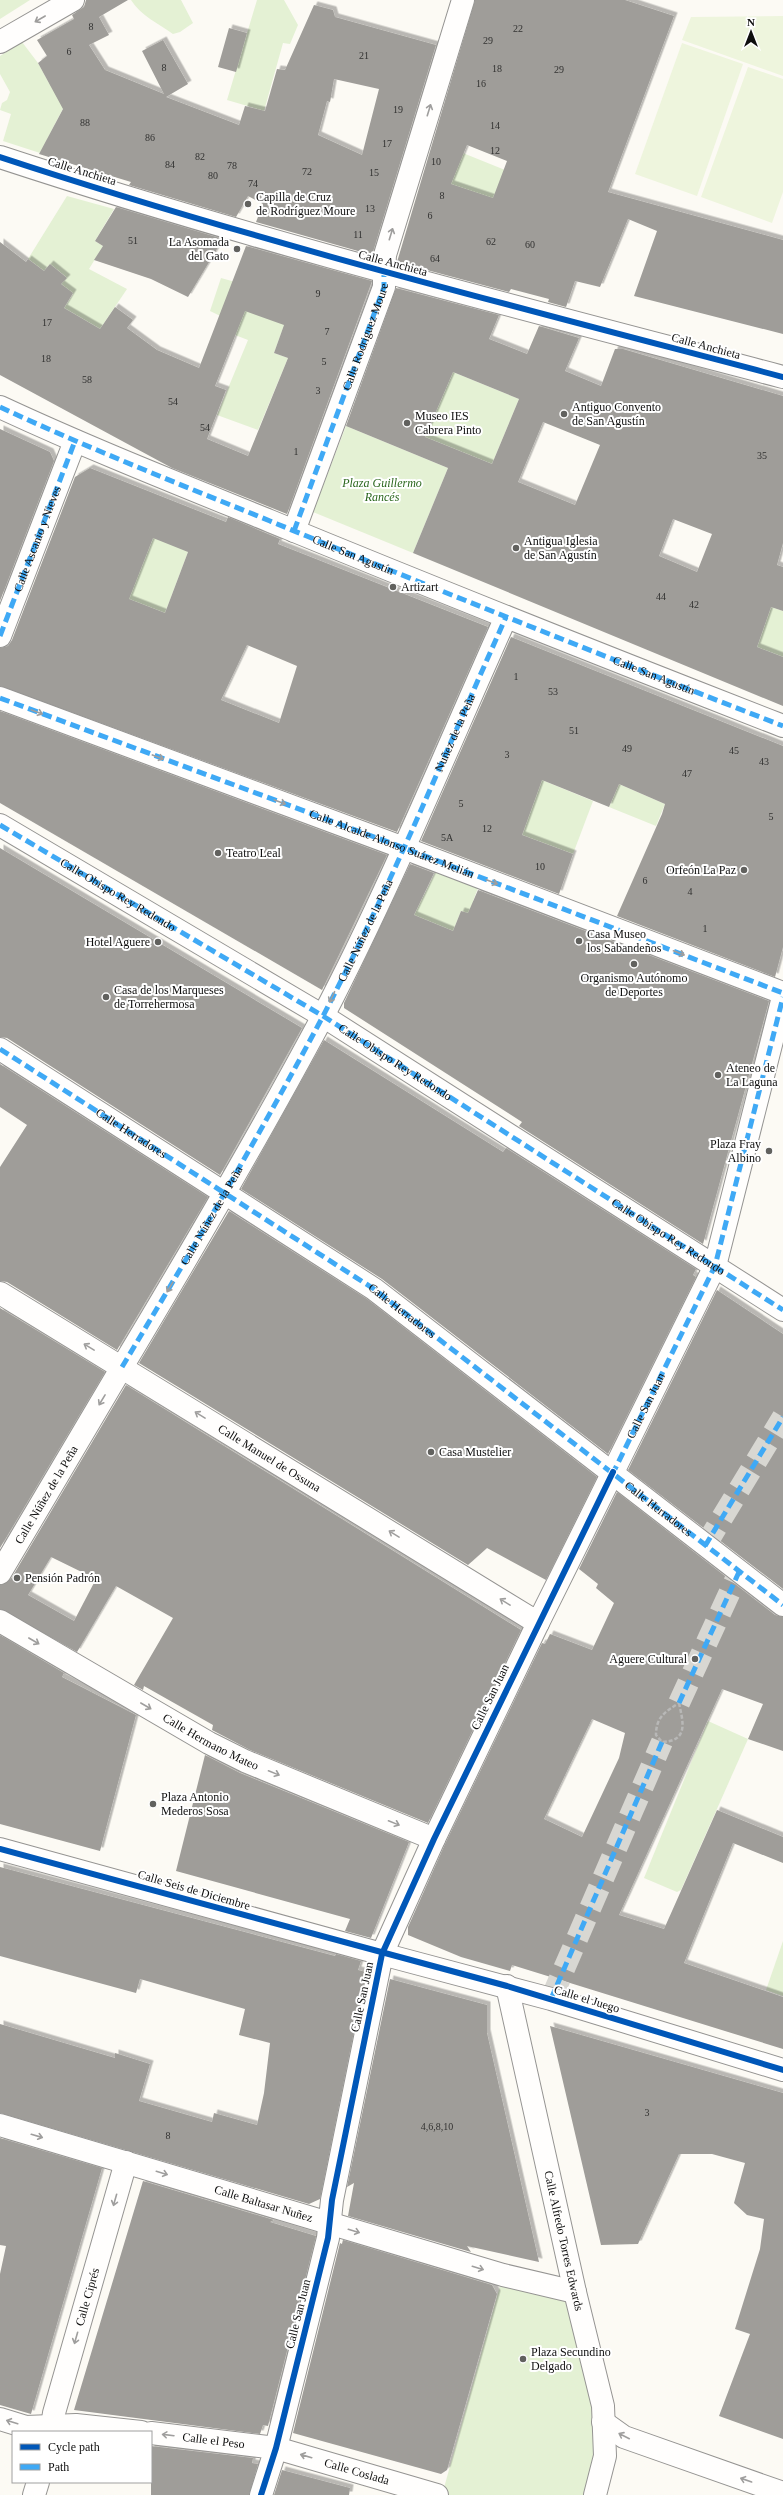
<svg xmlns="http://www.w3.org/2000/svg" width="783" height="2495" font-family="'Times New Roman',serif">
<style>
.green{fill:#e4f1d4}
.pitch{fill:#eef5dd}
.building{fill:#9f9d99;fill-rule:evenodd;filter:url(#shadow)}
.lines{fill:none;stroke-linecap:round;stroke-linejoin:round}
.pedestrian-tunnel{stroke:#d8d7d2;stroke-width:22;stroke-dasharray:22 11;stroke-linecap:butt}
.pedestrian-casing{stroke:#959492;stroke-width:24}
.minor-casing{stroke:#959492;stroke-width:24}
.tertiary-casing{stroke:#959492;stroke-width:24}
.path{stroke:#b8b8b7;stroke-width:2.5;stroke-dasharray:4 2;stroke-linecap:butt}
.pedestrian{stroke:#fffefd;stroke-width:22}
.minor{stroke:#fffefd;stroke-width:22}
.tertiary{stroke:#fffefd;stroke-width:22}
.quiet{stroke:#3fa9f5;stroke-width:5;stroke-dasharray:10 5;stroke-linecap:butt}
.cycleway-casing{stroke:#fff;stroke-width:8}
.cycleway{stroke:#0057b8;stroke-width:6}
.oneway{stroke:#9f9e9d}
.poi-dot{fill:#61615e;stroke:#fff;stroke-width:1.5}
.labels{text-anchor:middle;stroke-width:4;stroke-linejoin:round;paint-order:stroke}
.number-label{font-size:10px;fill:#323231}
.street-label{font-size:12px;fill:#0e0e0e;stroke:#fff}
.poi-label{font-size:12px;fill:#0e0e0e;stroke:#fff;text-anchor:start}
.park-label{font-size:12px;font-style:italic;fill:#2b671e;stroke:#fff}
</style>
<defs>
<filter id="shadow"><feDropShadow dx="3.5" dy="-3.5" stdDeviation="0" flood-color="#0004"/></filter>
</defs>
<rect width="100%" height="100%" fill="#fcfaf4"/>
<g class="green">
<polygon points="0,0 30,0 0,19"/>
<path d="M131,0H181L193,23L180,32L173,34C159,24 140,15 131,0Z"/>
<polygon points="257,0 284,0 298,25 290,44 283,43 264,111 227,100"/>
<polygon points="22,42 38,63 49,83 89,58 40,153 3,141 11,114 0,110 2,103 7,100 10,92 0,74 0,56"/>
<polygon points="453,149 527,179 508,204 442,181"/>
<polygon points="67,196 114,209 95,241 103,246 89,269 127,289 100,329 64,308 73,294 61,284 66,277 50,264 44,271 28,259"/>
<polygon points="221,278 246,285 284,325 274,353 288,358 258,430 217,415 248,340 235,335 239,325 210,311"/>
<polygon points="453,372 519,399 492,464 425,437"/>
<polygon points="346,426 448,468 413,553 313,512"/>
<polygon points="158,526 188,552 165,613 100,588 111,562 139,573"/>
<polygon points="771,607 783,611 783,657 757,647"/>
<polygon points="542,780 593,801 573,854 522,835"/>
<polygon points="619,784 665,804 656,826 609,807"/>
<polygon points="436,871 478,888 473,901 484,905 479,917 461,911 453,931 414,915"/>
<polygon points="708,1721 748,1739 681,1890 677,1892 644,1878"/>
<polygon points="783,1941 783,1996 766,1990"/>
<polygon points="503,2275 575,2292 603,2406 595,2495 442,2495"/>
</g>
<g class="pitch">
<polygon points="783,16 783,76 682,40 691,17"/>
<polygon points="682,43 743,64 697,196 635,174"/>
<polygon points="748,67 783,79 783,192 772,223 701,197"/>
</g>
<g class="building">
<path d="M86,0H128L99,17L109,35L89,45L105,70L164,94L142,51L163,40L188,84L166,97L239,125L245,106L265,111L277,69L285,70L314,5L333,10L335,17L436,45L372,255L256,222L263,204L248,196L236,217L129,185L131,182L39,154L63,109L38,63L47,56L37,40L74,19L72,15L84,7ZM334,79L379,89L362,155L318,135L327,101L330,102Z"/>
<path d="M475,0H625L674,16L608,192L783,240V334L634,296L657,231L628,219L600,287L575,281L566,307L548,302L549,299L511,289L509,292L397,262ZM467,145L507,161L493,198L451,184Z"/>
<polygon points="229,28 247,33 236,72 218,67"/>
<polygon points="116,207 223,239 188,297 151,279 94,260 103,246 95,241"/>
<path d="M0,242L26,262L28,259L44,271L50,264L67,278L61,284L73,293L64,308L100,329L115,307L133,320L127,328L157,350L199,368L246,246L372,281L287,514L172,468L0,375ZM245,311L284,325L274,353L288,358L248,456L207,439L226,390L215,386Z"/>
<path d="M396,288L499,315L489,339L527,354L539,326L579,338L565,371L601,386L615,349H623L783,396V543L777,565L783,567V611L771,607L757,647L783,657V706L413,553L448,468L346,426ZM453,372L519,399L492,464L425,437ZM543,422L600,445L575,505L518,482ZM673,519L712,534L697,572L659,556Z"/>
<polygon points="0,429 50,452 54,461 0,601"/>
<path d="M90,468L226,522L228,517L280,539L278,544L488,627L397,832L0,686V648L8,646L12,640L75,477ZM153,538L188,552L165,613L129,599ZM247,645L297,666L279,723L221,700Z"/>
<polygon points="511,637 783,746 783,947 775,977 617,916 662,814 665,804 619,784 609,807 542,780 522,835 573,854 559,894 421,841"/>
<polygon points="0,711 387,855 322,990 0,803"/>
<polygon points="0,848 302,1028 220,1175 7,1038 0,1037"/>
<polygon points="410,864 434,873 414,915 453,931 461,911 468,913 478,890 769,1001 703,1244 519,1126 522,1122 344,1008 344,1003"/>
<polygon points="324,1040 503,1152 506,1148 696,1269 693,1275 696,1277 608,1454 382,1279 241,1189"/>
<polygon points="0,1064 208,1197 117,1350 7,1282 0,1281 0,1167 27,1125 0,1107"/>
<polygon points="229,1211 367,1299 597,1477 546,1580 487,1548 468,1565 139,1363"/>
<polygon points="717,1290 783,1334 783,1589 628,1470"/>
<polygon points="0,1308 105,1372 0,1548"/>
<path d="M126,1385L521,1630L428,1823L250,1750L212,1730L213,1725L144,1686L143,1690L134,1685L173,1618L116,1586L77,1652L0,1609V1585L11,1579ZM51,1557L96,1579L74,1621L28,1595Z"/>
<path d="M617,1492L775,1615L783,1617V1751L748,1739L763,1704L722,1689L619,1915L664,1929L717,1810L783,1837V1863L733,1843L684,1963L783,1997V2049L512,1965L510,1971L461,1957L408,1935V1927L445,1844L542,1643L545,1644L550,1634L592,1650L614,1603L596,1588L598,1584L579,1569ZM592,1719L625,1733L619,1758L582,1837L544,1819Z"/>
<polygon points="0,1635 64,1673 62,1677 136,1715 100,1851 0,1824"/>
<polygon points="205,1755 240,1773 409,1842 371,1938 345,1931 350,1919 176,1871"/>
<polygon points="0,1867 335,1956 336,1954 361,1961 358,1970 366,1972 320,2199 309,2204 0,2113 0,2024 115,2058 115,2053 150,2064 139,2101 212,2122 214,2113 257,2125 264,2093 270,2043 239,2035 245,2009 140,1979 136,1993 0,1956"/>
<polygon points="390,1979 487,2005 487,2033 539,2262 467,2246 471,2252 348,2216 354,2183 347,2187"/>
<polygon points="550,2026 783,2093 783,2439 719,2416 750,2334 735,2329 760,2249 764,2219 747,2215 734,2203 745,2163 712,2154 679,2154 638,2244 601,2245"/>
<polygon points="0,2138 102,2168 31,2414 0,2405 0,2274 6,2246 0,2245"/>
<polygon points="143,2181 274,2220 270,2222 316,2236 268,2426 263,2425 260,2434 74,2410"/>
<polygon points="343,2240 492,2285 497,2294 447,2470 441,2474 293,2433 340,2243 342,2244"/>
<polygon points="151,2446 253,2458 252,2463 258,2464 249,2495 151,2495"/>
<polygon points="282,2470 350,2488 349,2495 274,2495"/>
</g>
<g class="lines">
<g class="pedestrian-tunnel">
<polyline points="705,1546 783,1417"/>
<polyline points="679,1703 739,1572"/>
<polyline points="551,1999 662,1742"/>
</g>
<g class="pedestrian-casing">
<g id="pedestrian">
<path d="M0,407C88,448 179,484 270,521C440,591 611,659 783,726"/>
<polyline points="294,531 384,287 384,272"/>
<polyline points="0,636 75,441"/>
<polyline points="0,698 404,848 783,993"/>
<polyline points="0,825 323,1016 783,1310"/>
<polyline points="0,1049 374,1289 783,1605"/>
<path id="s1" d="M122,1367C191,1252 259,1136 322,1018C390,888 446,751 506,617"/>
<path id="s2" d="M613,1472L715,1266L783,997"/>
</g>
</g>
<g class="minor-casing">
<g id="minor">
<polyline points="0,42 73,0"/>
<path d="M0,157C258,242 521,308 783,377"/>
<polyline points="384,272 385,255 463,0"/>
<path id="s3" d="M0,1293L538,1623L613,1472"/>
<path id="s4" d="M0,1573L122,1367"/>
<path id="s5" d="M0,1621L209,1743L245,1761L434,1839"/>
<polyline points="382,1954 551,1999 783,2070"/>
<path id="s6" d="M507,1986L575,2292L603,2406L605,2456L595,2495"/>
<path id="s7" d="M0,2125L503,2275L575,2292"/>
<polyline points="0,2419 26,2427 76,2425 141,2432"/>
<polyline points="603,2422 624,2437 783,2493"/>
<path id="s8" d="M51,2432L54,2413L126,2162"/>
<path id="s9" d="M151,2433L276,2448L437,2495"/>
<polyline points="34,2495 38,2482"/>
</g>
</g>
<g class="tertiary-casing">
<g id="tertiary">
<polyline points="0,1849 382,1954"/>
<polyline points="261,2495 276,2448 328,2238 332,2200 382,1954 434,1839 538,1623"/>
</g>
</g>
<path class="path" d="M679,1703C683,1722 689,1741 662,1742L656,1735C656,1717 665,1712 679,1703Z"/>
<use href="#pedestrian" class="pedestrian"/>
<use href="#minor" class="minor"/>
<use href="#tertiary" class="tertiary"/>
<g class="quiet">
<path id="s10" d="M0,407C88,448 179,484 270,521C440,591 611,659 783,726"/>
<path id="s11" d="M294,531L384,287V272"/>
<path id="s12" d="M0,636L75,441"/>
<path id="s13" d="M0,698L404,848L783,993"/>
<path id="s14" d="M0,825L323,1016L783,1310"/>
<path id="s15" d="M0,1049L374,1289L783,1605"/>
<path d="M122,1367C191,1252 259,1136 322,1018C390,888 446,751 506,617"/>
<polyline points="612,1475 715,1266 783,997"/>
<polyline points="705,1546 783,1417"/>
<polyline points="679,1703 739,1572"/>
<polyline points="551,1999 662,1742"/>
</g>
<g class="cycleway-casing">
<g id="cycleway">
<path d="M0,157C258,242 521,308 783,377"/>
<polyline points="0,1849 507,1986 783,2070"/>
<polyline points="261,2495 276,2448 328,2238 332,2200 382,1954 434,1839 613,1472"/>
</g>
</g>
<use href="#cycleway" class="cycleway"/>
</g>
<defs><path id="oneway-shaft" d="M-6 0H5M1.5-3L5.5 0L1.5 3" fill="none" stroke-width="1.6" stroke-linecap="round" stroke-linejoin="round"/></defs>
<g class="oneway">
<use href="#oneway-shaft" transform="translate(40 19) rotate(150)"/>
<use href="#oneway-shaft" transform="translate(429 110) rotate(-73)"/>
<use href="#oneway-shaft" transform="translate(391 234) rotate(-73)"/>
<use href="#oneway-shaft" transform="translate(37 712) rotate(20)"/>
<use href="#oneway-shaft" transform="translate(158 757) rotate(20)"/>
<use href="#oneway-shaft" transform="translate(280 802) rotate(20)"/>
<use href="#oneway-shaft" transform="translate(492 882) rotate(21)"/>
<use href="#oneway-shaft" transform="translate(679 953) rotate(21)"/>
<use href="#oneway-shaft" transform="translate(332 997) rotate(116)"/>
<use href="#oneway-shaft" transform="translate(170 1287) rotate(121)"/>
<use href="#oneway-shaft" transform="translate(89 1347) rotate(-149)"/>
<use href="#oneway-shaft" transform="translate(102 1400) rotate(121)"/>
<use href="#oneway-shaft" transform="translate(200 1415) rotate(-148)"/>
<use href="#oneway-shaft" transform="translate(394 1534) rotate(-148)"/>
<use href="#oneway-shaft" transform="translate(505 1602) rotate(-148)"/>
<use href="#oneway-shaft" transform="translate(34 1641) rotate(30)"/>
<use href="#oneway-shaft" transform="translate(146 1706) rotate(30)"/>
<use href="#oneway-shaft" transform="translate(274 1773) rotate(22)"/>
<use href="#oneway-shaft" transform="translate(394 1823) rotate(22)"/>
<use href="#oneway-shaft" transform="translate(37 2136) rotate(16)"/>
<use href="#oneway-shaft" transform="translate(162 2173) rotate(17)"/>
<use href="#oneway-shaft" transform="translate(115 2200) rotate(106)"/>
<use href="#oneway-shaft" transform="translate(354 2231) rotate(17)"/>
<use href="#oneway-shaft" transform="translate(478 2268) rotate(17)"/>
<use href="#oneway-shaft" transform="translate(76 2338) rotate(106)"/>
<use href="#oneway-shaft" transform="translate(12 2422) rotate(-163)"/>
<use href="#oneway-shaft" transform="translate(168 2435) rotate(-173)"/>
<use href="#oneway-shaft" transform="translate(624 2436) rotate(-153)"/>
<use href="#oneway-shaft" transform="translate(306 2456) rotate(-164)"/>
<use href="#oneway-shaft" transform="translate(746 2480) rotate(-161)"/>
</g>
<g class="poi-dot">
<circle cx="248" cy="204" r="4"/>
<circle cx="237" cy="249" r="4"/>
<circle cx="564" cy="414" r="4"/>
<circle cx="407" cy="423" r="4"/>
<circle cx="516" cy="548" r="4"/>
<circle cx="393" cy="587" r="4"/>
<circle cx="218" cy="853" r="4"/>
<circle cx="744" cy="870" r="4"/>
<circle cx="579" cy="941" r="4"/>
<circle cx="158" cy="942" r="4"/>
<circle cx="634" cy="964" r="4"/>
<circle cx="106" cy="997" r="4"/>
<circle cx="718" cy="1075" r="4"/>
<circle cx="769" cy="1151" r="4"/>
<circle cx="431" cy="1452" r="4"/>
<circle cx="17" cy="1578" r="4"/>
<circle cx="695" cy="1659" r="4"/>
<circle cx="153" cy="1804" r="4"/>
<circle cx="523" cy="2359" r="4"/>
</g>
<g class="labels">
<g class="number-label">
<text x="91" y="30">8</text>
<text x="518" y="32">22</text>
<text x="488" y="44">29</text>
<text x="69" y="55">6</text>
<text x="364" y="59">21</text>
<text x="164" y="71">8</text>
<text x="497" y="72">18</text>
<text x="559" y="73">29</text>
<text x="481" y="87">16</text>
<text x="398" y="113">19</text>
<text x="85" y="126">88</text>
<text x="495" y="129">14</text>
<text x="150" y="141">86</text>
<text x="387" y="147">17</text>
<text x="495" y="154">12</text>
<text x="200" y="160">82</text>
<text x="436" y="165">10</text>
<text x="170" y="168">84</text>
<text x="232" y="169">78</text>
<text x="307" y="175">72</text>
<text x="374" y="176">15</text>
<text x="213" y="179">80</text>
<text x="253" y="187">74</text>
<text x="442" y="199">8</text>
<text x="370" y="212">13</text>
<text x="430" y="219">6</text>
<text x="358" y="238">11</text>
<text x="133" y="244">51</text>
<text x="491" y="245">62</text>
<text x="530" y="248">60</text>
<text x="435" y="262">64</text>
<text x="318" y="297">9</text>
<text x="47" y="326">17</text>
<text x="327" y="335">7</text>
<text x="46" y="362">18</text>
<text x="324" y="365">5</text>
<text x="87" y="383">58</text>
<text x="318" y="394">3</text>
<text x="173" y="405">54</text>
<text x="205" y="431">54</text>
<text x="296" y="455">1</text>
<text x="762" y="459">35</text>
<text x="661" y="600">44</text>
<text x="694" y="608">42</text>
<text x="516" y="680">1</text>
<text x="553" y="695">53</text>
<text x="574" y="734">51</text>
<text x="627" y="752">49</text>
<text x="734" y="754">45</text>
<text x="507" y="758">3</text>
<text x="764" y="765">43</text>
<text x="687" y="777">47</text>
<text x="461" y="807">5</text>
<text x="771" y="820">5</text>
<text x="487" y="832">12</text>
<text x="447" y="841">5A</text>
<text x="540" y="870">10</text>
<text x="645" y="884">6</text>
<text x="690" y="895">4</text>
<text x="705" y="932">1</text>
<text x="647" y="2116">3</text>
<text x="437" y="2130">4,6,8,10</text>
<text x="168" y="2139">8</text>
</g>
<g class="street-label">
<text transform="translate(82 171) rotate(17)" y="4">Calle Anchieta</text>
<text transform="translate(393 263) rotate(15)" y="4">Calle Anchieta</text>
<text dy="4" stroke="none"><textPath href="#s11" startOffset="207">Calle Rodriguez Moure</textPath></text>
<text transform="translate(706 346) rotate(15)" y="4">Calle Anchieta</text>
<text dy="4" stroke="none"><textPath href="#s12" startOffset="104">Calle Ascanio y Nieves</textPath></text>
<text dy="4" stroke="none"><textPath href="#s10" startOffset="383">Calle San Agustín</textPath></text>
<text dy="4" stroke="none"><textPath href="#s10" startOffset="707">Calle San Agustín</textPath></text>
<text dy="4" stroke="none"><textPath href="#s1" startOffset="717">Nuñez de la Peña</textPath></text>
<text dy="4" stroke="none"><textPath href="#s13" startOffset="418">Calle Alcalde Alonso Suárez Melián</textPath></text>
<text dy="4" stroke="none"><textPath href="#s14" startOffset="137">Calle Obispo Rey Redondo</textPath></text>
<text dy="4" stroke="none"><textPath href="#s1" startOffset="500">Calle Núñez de la Peña</textPath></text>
<text dy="4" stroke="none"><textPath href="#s14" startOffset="461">Calle Obispo Rey Redondo</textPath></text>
<text dy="4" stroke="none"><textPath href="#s15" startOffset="156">Calle Herradores</textPath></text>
<text dy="4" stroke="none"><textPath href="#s1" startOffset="176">Calle Núñez de la Peña</textPath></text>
<text dy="4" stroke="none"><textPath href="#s14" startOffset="785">Calle Obispo Rey Redondo</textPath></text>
<text dy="4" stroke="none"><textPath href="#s15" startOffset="480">Calle Herradores</textPath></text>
<text dy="4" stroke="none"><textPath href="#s2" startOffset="74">Calle San Juan</textPath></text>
<text dy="4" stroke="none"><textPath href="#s3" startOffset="316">Calle Manuel de Ossuna</textPath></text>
<text dy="4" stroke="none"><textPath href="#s4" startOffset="91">Calle Núñez de la Peña</textPath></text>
<text dy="4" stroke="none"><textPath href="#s15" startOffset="804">Calle Herradores</textPath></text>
<text transform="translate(490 1697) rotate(-64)" y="4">Calle San Juan</text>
<text dy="4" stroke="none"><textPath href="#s5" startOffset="243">Calle Hermano Mateo</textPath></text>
<text transform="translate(194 1890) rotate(16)" y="4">Calle Seis de Diciembre</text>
<text transform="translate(362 1997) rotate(-78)" y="4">Calle San Juan</text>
<text transform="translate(587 1999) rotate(17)" y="4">Calle el Juego</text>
<text dy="4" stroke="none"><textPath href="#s7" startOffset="275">Calle Baltasar Nuñez</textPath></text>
<text dy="4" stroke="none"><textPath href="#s6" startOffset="261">Calle Alfredo Torres Edwards</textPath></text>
<text dy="4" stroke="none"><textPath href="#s8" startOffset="140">Calle Ciprés</textPath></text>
<text transform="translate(298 2314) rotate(-76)" y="4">Calle San Juan</text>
<text dy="4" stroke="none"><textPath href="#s9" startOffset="63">Calle el Peso</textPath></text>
<text dy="4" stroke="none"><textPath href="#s9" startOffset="210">Calle Coslada</textPath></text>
</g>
<g class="poi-label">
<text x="256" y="201">Capilla de Cruz<tspan x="256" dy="14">de Rodríguez Moure</tspan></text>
<text x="229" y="246" text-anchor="end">La Asomada<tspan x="229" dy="14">del Gato</tspan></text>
<text x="572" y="411">Antiguo Convento<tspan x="572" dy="14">de San Agustín</tspan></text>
<text x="415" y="420">Museo IES<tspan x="415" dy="14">Cabrera Pinto</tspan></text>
<text x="524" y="545">Antigua Iglesia<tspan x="524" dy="14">de San Agustín</tspan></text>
<text x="401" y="591">Artizart</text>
<text x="226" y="857">Teatro Leal</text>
<text x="736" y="874" text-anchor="end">Orfeón La Paz</text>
<text x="587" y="938">Casa Museo<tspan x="587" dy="14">los Sabandeños</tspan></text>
<text x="150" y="946" text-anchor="end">Hotel Aguere</text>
<text x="634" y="982" text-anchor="middle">Organismo Autónomo<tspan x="634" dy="14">de Deportes</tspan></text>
<text x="114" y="994">Casa de los Marqueses<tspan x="114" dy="14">de Torrehermosa</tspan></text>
<text x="726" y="1072">Ateneo de<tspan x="726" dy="14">La Laguna</tspan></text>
<text x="761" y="1148" text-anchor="end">Plaza Fray<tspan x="761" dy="14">Albino</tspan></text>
<text x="439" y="1456">Casa Mustelier</text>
<text x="25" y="1582">Pensión Padrón</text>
<text x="687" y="1663" text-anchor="end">Aguere Cultural</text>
<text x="161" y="1801">Plaza Antonio<tspan x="161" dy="14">Mederos Sosa</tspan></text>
<text x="531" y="2356">Plaza Secundino<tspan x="531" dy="14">Delgado</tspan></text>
</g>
<g class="park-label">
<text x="382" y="487">Plaza Guillermo<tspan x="382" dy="14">Rancés</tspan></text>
</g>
</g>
<rect x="12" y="2431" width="140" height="52" fill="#ffffff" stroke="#9f9f9f"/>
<rect x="20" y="2444" width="20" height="6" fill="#0057b8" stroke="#9f9f9f"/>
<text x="48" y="2451" font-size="12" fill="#0e0e0e">Cycle path</text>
<rect x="20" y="2464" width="20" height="6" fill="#3fa9f5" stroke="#9f9f9f"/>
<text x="48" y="2471" font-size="12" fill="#0e0e0e">Path</text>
<g transform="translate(751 32)" stroke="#ffffff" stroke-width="3" paint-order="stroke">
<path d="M0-3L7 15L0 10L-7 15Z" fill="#0e0e0e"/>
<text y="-6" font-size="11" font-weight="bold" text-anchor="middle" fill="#0e0e0e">N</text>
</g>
</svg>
